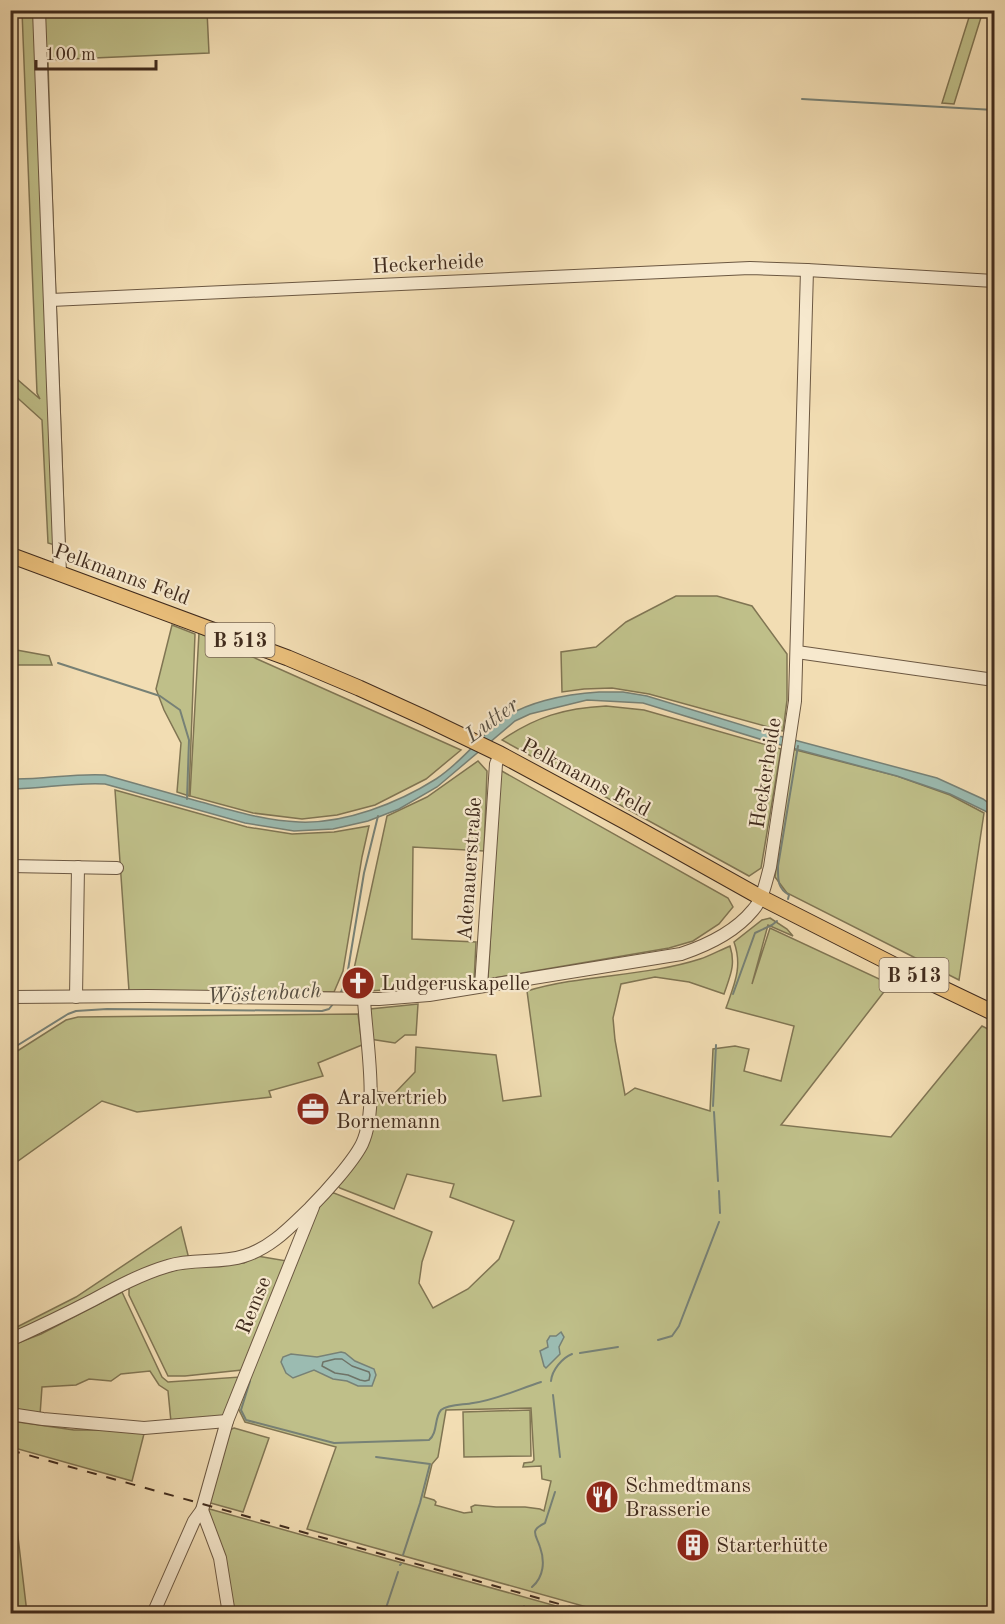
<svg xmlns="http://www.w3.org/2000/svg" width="1005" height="1624" font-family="'Old Standard TT',serif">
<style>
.green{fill:#bfbf89;stroke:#807553;stroke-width:1.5;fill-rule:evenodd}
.water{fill:#9bbbb1;stroke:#778176;stroke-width:1.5}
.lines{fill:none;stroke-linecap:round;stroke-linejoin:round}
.shore{stroke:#6e7367;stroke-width:1.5}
.stream{stroke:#778176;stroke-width:2}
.minor-casing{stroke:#6c5842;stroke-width:14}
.major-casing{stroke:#402b1d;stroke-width:17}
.minor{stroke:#f7e9ce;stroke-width:12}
.major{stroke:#e9be7a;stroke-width:15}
.rail{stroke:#402b1d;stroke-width:2;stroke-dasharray:10 10;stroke-linecap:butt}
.labels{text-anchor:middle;stroke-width:4.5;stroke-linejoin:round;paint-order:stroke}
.shield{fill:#f7e9ce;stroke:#776452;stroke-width:1.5}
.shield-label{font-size:20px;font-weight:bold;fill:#402b1d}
.street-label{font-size:21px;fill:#402b1d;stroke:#f7e9ce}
.poi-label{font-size:21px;fill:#402b1d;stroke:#f7e9ce;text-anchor:start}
.water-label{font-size:22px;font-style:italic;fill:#574f42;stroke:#f7e9ce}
</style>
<rect width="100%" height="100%" fill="#f2ddb3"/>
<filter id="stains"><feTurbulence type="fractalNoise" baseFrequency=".00333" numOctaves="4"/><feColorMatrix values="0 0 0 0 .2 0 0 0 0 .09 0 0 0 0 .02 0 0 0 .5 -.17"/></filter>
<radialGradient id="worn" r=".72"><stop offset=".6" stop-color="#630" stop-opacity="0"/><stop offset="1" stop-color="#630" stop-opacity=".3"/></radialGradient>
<g class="green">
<path d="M22,11H207L209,53L48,60C52,223 60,385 65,548L48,543L42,420L11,392V374L40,399L37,393Z"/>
<polygon points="971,11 983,11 954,104 942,103"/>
<polygon points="676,596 717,596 752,606 787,654 787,700 783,731 649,694 612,688 584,689 562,692 561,652 596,647 626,622"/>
<polygon points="172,625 195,634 189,796 177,792 181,743 164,710 156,689"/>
<polygon points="199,633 461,750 426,779 375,805 337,815 302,819 253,813 190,796"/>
<polygon points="11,649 49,656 52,665 11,665"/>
<path d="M606,706L644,710L781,749L761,868L749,876L502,740C535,717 565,708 606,706Z"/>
<polygon points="792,749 897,776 950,795 984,813 959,980 787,893 775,877"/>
<polygon points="478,761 487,771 484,851 413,847 412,939 476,942 474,982 421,988 349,992 387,816 427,797"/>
<polygon points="500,770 728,898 733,907 719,924 693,941 669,948 488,979"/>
<polygon points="115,790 247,827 292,834 334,832 369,826 362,857 343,971 334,992 129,991"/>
<path d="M770,918L787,929L793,936L768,925L752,984L770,928L890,984L781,1125L891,1137L982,1026L994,1032V1613H608L307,1529L336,1447L245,1422L238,1408L318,1208L328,1194L334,1193L432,1232L422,1262L419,1283L433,1308L468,1289L499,1259L514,1221L450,1197L454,1184L407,1174L394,1209L340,1188L338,1186L355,1163L374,1091L394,1094L415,1072L416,1047L496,1055L503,1101L541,1096L527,991C583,974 644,977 700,959C710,956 720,950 730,946C736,965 730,976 724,994L689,982L655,977L621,984L613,1018L615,1040L625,1095L635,1088L710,1111L713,1049L735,1046L749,1049L744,1071L781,1081L794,1026L726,1008C734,985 743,967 734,942L762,920ZM531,1408L534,1460L532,1462L524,1463L523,1467L541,1466L542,1479L551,1481L544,1511L540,1509L525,1507H496L475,1505L471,1507L472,1512L464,1513L435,1505L436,1502L434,1500L424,1497L432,1464L438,1457L446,1410Z"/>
<polygon points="418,1004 416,1035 405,1035 395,1043 370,1039 370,1009"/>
<polygon points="358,1014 362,1045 318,1063 323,1076 269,1091 271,1097 137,1112 102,1101 11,1166 11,1055 66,1020 78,1017"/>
<polygon points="181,1227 189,1259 11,1336 11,1330 76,1297"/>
<polygon points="257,1256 287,1261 242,1370 185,1376 168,1376 129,1295 129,1287 172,1269 244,1263"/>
<polygon points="122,1292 162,1377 168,1382 240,1377 224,1416 171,1422 168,1391 159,1385 150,1371 121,1374 111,1381 89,1379 76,1385 42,1387 40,1415 11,1410 10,1346 41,1334"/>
<polygon points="530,1410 531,1456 464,1457 463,1412"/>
<polygon points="11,1421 74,1430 145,1430 132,1481 11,1447"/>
<polygon points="234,1428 269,1438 243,1512 207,1502 227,1431"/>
<polygon points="11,1478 27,1613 11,1613"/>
<polygon points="206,1508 581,1613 232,1613"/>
</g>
<g class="water">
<path d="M599,692H623L647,696L768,733L937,778L983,799L994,807V817L985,811L950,794L897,776L766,741L643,703L587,700L530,714L515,721L437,787L399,809L368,821L333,829L294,831L245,823L105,784C73,782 42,789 11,789V779C42,780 74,773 105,775C137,784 169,793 201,802C234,811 266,821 299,822C345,824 398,803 436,779C459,764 476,742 496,724C522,702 566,694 599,692Z"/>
<polygon points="561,1332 564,1337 559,1347 560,1354 546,1368 544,1366 540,1351 548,1347 547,1341 550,1336 556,1336"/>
<polygon points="341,1352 345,1353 355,1361 374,1369 376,1375 372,1386 358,1386 347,1381 333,1379 314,1370 293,1378 286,1373 281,1362 283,1357 291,1354 317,1357"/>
</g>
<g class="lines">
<polygon class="shore" points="335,1359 342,1359 352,1366 369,1372 370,1375 369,1380 365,1381 360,1380 348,1375 335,1373 322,1366 323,1362"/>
<g class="stream">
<polyline points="802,99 994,110"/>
<polyline points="58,663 160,696 180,710 189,740 187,799"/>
<path d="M788,899L789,895C777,888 778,879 778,866L798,746"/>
<polyline points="340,994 346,982 364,873 378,816"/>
<polyline points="733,994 755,933 772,925 777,921"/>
<polyline points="10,1050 68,1014 76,1011 107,1009 322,1011 329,1009 333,1004"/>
<polyline points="713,1106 716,1045"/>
<polyline points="714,1112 718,1181"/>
<polyline points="719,1191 720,1213"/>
<polyline points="658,1340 672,1336 679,1326 719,1222"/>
<polyline points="580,1353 618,1347"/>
<path d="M250,1381L241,1410L246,1420L334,1443L429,1440C438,1433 434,1418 441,1410C448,1404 465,1405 473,1403C496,1400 519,1389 541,1382"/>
<path d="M551,1381C552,1370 562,1358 572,1354"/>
<polyline points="553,1395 560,1457"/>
<polyline points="376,1457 430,1464 420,1503 403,1555"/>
<polyline points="400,1565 401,1564"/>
<path d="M532,1587C544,1577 545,1561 540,1547C536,1534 529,1531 545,1523L555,1492"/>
<polyline points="384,1614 398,1572"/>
<polyline points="520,1614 524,1606"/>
</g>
<g class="minor-casing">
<g id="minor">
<polyline points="39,10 60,574"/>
<polyline points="51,300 750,268 807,270 994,281"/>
<polyline points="797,652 994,680"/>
<polyline points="10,866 117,868"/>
<polyline points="481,986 496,764 500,754"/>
<path d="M10,997L148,996L379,999L429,995L681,954C708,945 735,932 753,910C763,899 766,881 770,867L795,701L807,270"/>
<polyline points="76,997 78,867"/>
<path d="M10,1340C39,1327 66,1314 93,1300C117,1287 141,1274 168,1266C192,1258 220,1264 244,1256C271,1248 290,1227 310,1208C325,1193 353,1162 362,1144C379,1107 366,1040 364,999"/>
<polyline points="10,1414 43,1419 144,1428 227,1421"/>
<polyline points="202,1510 220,1558 229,1614"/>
<polyline points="153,1614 194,1521 202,1510 227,1421 313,1207"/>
</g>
</g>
<g class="major-casing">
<polyline id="major" points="10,555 288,658 359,688 425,718 500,754 626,822 760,897 900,968 994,1013"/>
</g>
<use href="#minor" class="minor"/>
<use href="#major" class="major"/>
<polyline class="rail" points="10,1450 595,1614"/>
</g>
<defs>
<g id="church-disc" transform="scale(1.725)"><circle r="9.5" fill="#8f2418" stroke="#f7e9ce"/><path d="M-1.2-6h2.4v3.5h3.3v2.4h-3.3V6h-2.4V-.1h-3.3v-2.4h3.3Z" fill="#fff"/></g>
<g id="office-disc" transform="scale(1.725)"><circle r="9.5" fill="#8f2418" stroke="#f7e9ce"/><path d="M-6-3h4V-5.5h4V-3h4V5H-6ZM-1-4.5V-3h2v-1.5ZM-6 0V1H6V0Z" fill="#fff"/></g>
<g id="restaurant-disc" transform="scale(1.725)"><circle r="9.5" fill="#8f2418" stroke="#f7e9ce"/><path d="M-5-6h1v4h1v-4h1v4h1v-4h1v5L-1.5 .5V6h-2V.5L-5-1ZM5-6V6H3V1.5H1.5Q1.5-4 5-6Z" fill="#fff"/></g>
<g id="building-disc" transform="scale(1.725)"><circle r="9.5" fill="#8f2418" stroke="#f7e9ce"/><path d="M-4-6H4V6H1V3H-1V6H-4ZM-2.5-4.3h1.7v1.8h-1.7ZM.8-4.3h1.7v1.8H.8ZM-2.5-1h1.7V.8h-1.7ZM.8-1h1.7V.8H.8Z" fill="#fff"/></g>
</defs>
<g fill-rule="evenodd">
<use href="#church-disc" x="358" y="983"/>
<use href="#office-disc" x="313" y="1109"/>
<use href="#restaurant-disc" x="602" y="1497"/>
<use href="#building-disc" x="693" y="1545"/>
</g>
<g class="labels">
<g class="shield">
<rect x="205.5" y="623" width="69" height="34" rx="4.5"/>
<rect x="879.5" y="958" width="69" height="34" rx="4.5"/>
</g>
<g class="shield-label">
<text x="240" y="647">B 513</text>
<text x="914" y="982">B 513</text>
</g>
<g class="street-label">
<text transform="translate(428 263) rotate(-3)" y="7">Heckerheide</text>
<text transform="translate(122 574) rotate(20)" y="7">Pelkmanns Feld</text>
<text transform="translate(765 773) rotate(-81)" y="7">Heckerheide</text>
<text transform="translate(586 777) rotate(28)" y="7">Pelkmanns Feld</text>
<text transform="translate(469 869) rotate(-86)" y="7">Adenauerstraße</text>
<text transform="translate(253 1305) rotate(-68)" y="7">Remse</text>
</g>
<g class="poi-label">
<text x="381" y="990">Ludgeruskapelle</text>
<text x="336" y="1104">Aralvertrieb<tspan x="336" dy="24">Bornemann</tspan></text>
<text x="625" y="1492">Schmedtmans<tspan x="625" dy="24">Brasserie</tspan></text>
<text x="716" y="1552">Starterhütte</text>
</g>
<g class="water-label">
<text transform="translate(491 719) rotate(-36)" y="8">Lutter</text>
<text transform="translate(264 992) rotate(-3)" y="8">Wöstenbach</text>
</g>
</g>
<rect width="1005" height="1624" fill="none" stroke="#f2ddb3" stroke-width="36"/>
<rect x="12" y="12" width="981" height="1600" fill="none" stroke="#402b1d" stroke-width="3"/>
<rect x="18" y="18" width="969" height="1588" fill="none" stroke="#402b1d" stroke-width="1.5"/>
<path d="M36 60v9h120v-9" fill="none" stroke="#402b1d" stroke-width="3"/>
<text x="45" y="60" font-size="18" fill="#402b1d" stroke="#f7e9ce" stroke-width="4.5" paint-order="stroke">100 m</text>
<rect width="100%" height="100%" filter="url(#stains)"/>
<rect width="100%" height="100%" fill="url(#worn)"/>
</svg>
